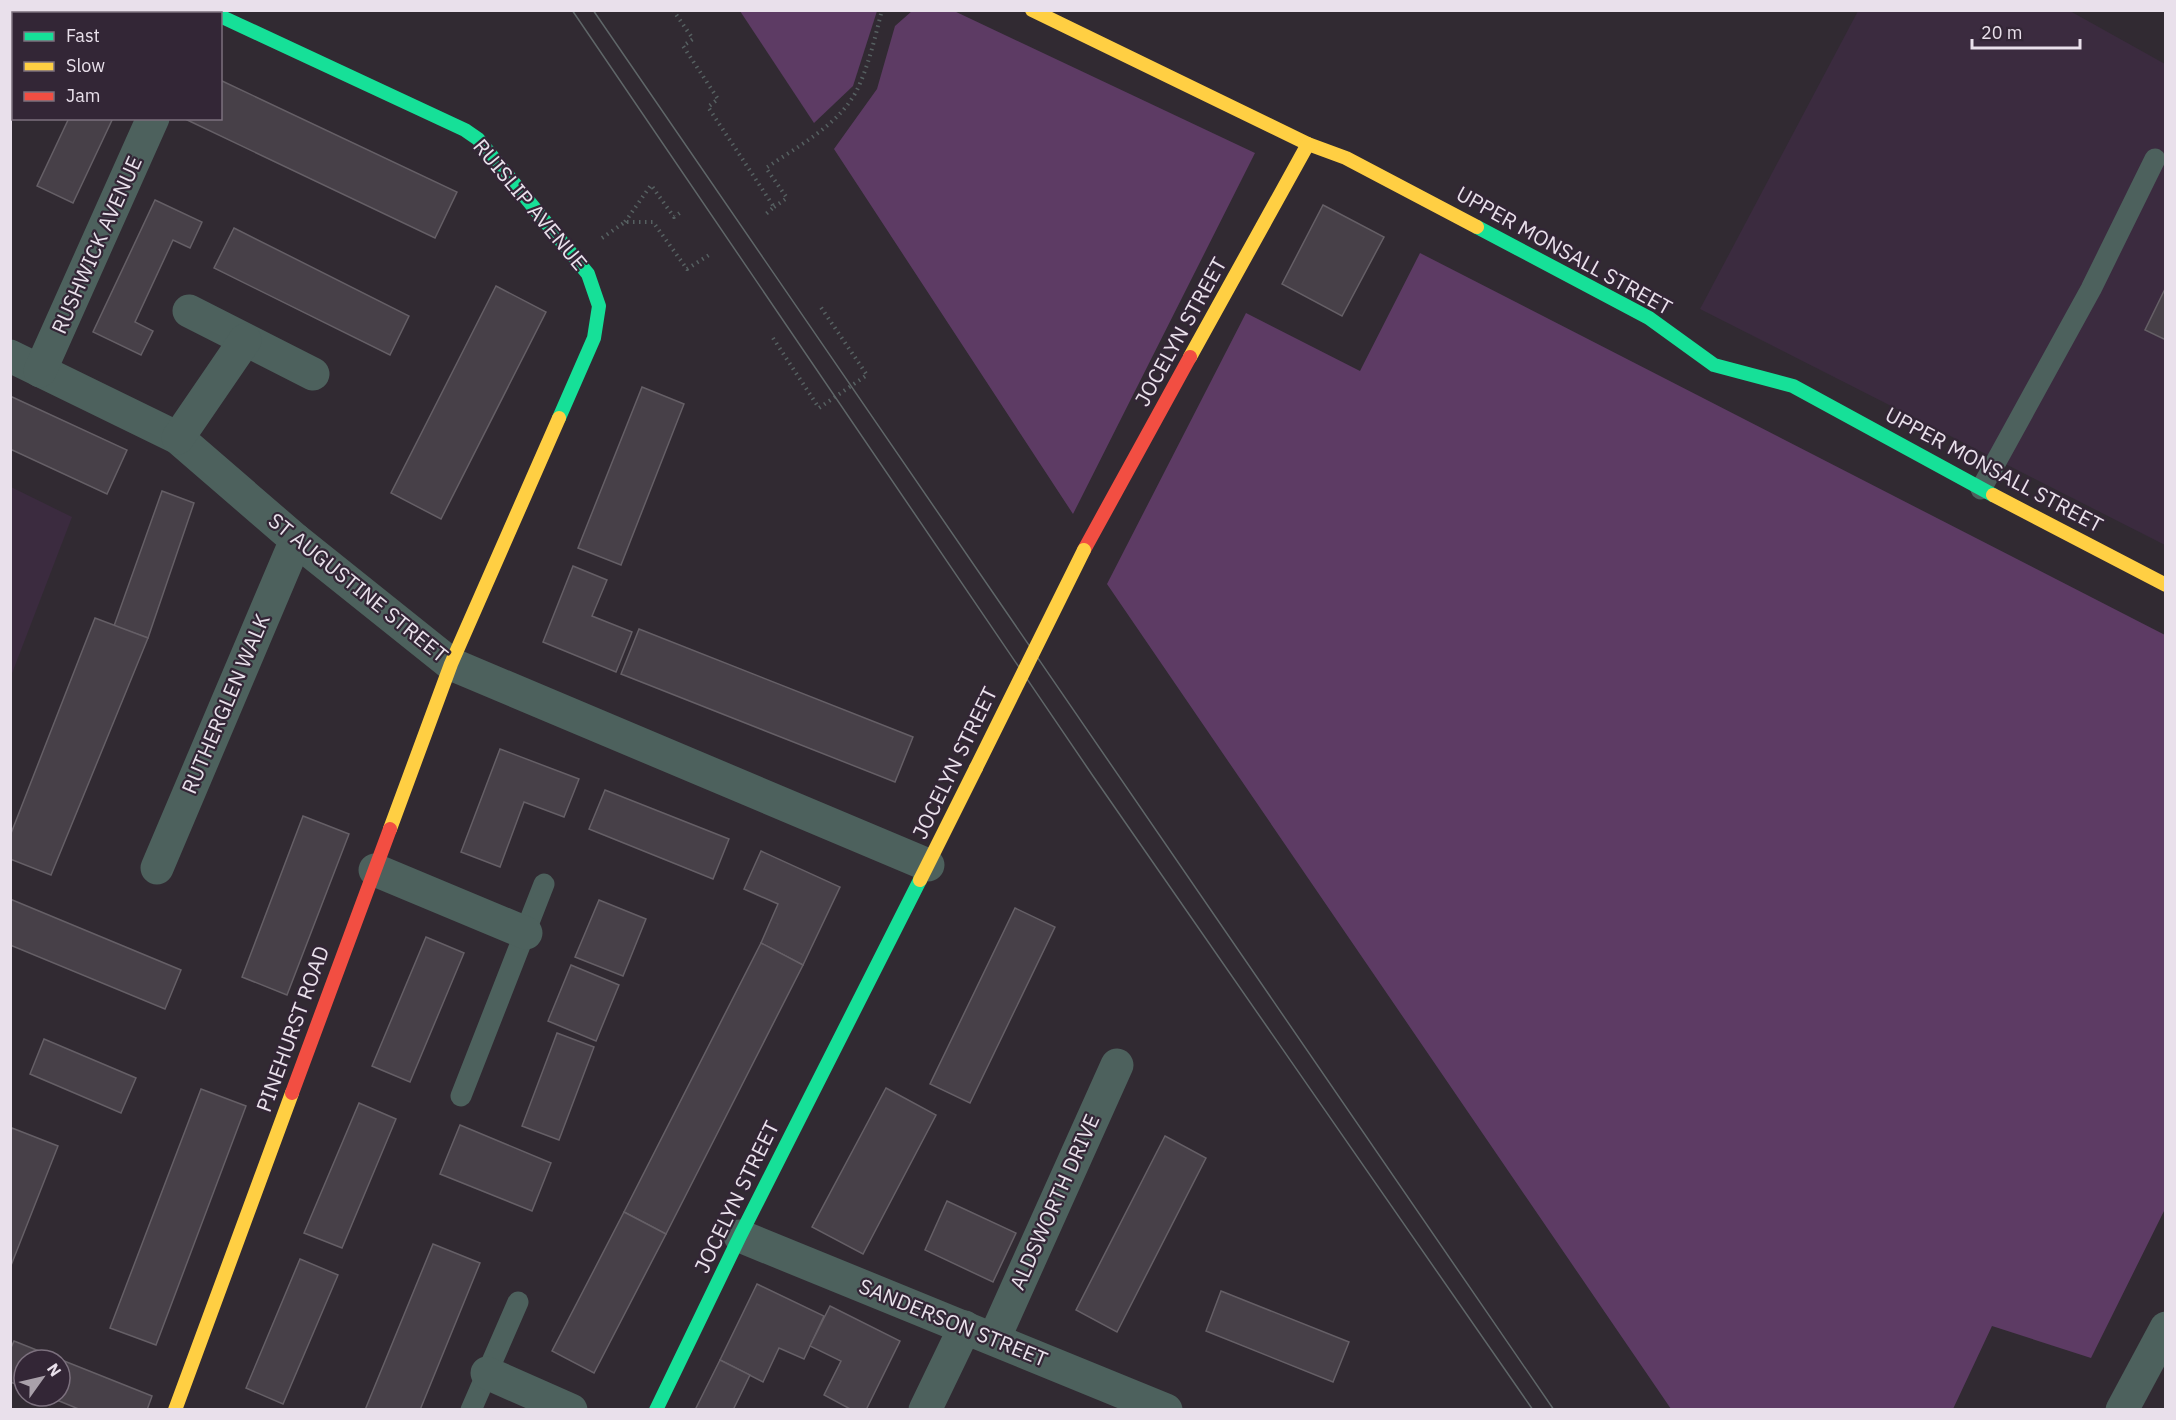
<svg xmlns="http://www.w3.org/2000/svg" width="2176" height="1420" font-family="'IBM Plex Sans',sans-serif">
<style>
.built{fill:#3b2b3f}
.green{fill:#5d3b64}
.building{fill:#474048;stroke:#655f66;stroke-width:1.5}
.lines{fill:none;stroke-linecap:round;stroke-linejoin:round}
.path{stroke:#566061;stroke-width:4;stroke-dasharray:1.5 4.5;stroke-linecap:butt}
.lane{stroke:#4d615d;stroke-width:21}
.street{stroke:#4d615d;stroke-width:33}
.fast{stroke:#16e098;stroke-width:14}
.slow{stroke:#ffcf43;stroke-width:14}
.jam{stroke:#f24e42;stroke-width:14}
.tram{stroke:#5f6668;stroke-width:1.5}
.slow-bridge{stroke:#ffcf43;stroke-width:14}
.labels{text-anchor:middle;stroke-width:4.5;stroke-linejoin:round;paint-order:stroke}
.street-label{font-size:21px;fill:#e9e0eb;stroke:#332636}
</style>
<rect width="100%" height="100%" fill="#312a32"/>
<g class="built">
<polygon points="1858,11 2070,11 2165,64 2165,545 1700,309"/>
<polygon points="11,487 72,517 11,676"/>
</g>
<g class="green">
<polygon points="952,10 1255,153 1073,514 834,149 877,89 895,26 912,11"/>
<polygon points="740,11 877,11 853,86 814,123"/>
<polygon points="1420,253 2165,635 2165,1209 2091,1358 1992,1326 1953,1409 1671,1409 1107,584 1246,313 1360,371"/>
</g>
<g class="building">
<polygon points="120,10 165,10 163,14 119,14"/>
<polygon points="220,80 457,192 435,238 183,118 220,118"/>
<polygon points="69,118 113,118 73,203 37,186"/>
<polygon points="155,200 202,222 190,248 173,240 135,322 153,331 141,355 93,332"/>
<polygon points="1323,205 1384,237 1342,316 1282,284"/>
<polygon points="234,228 409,316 390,355 214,268"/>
<polygon points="496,286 546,312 441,519 391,493"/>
<polygon points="2165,289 2166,289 2166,340 2145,330"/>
<polygon points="642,387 684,404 621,565 578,548"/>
<polygon points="10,396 127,450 107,494 10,449"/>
<polygon points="162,491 194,503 148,638 114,626"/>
<polygon points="573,566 607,580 592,616 632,632 616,672 543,642"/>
<polygon points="95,618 148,638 51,875 10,859 10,836"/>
<polygon points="639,629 913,737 895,782 621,674"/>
<polygon points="500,749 579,779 564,817 524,802 500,867 461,852"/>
<polygon points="605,790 729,839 713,879 589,829"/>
<polygon points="303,816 349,834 287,995 242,977"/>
<polygon points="761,851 840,887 803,965 761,943 778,904 744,889"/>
<polygon points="10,899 181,970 165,1009 10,945"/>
<polygon points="599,900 646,919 623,976 575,957"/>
<polygon points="1015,908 1055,927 970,1103 930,1084"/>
<polygon points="426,937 464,953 410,1082 372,1066"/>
<polygon points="761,943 803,965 666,1234 624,1212"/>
<polygon points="571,965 619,985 596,1041 548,1021"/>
<polygon points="557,1033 594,1047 559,1140 522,1126"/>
<polygon points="44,1039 136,1078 121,1113 30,1074"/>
<polygon points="886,1088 936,1115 863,1254 812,1227"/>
<polygon points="201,1089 246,1106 156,1345 110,1328"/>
<polygon points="359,1103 396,1119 342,1248 304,1233"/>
<polygon points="460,1125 551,1163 532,1211 440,1174"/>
<polygon points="12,1128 58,1146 10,1268 10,1133"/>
<polygon points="1165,1136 1206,1158 1117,1332 1076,1310"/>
<polygon points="947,1201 1016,1233 993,1282 925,1250"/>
<polygon points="624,1212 666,1234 594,1373 552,1351"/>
<polygon points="433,1244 480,1263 420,1410 365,1410"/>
<polygon points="300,1259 338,1275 283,1404 246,1388"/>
<polygon points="757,1284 824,1316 804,1359 779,1348 763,1382 720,1360"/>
<polygon points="1221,1291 1349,1342 1333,1382 1206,1331"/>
<polygon points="830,1306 900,1341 866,1410 852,1410 824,1395 841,1361 810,1346"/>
<polygon points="14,1341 152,1396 147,1410 81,1410 47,1396 60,1396 60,1360 24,1360 24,1387 10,1382 10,1350"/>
<polygon points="720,1360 750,1375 733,1410 695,1410"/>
</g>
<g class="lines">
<g class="path">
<polyline points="673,10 693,39 683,46 718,99 708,107 774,207 766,214"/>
<path d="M774,207L787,198L766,168C798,146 839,125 857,90C869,65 875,37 882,10"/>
<polyline points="625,222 651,185 674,217 681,212"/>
<polyline points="602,238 625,222 653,222 687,269 709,255"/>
<polyline points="773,338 819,408 867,375 820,306"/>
</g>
<g class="lane">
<polyline points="1981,489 2091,289 2155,159"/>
<polyline points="461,1096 544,884"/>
<polyline points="471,1410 518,1302"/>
</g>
<g class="street">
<polyline points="201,14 202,10"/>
<polyline points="189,311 313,374"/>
<polyline points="10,356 178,438 296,540 451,664 928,865"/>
<polyline points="40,371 153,118"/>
<polyline points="178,438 245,340"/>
<polyline points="157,868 296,540"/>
<polyline points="375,870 526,933"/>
<polyline points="740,1236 1166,1410"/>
<polyline points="994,1339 1117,1065"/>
<polyline points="487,1373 571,1410"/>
<polyline points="925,1410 965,1327"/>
<polyline points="2122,1410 2166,1328"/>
</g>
<g class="fast">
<polyline points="220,16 465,130 478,139 588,274 599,306 594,338 559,418"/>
<polyline points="1477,227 1649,318 1714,365 1793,386 1993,495"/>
<polyline points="656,1410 740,1236 920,880"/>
</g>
<g class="slow">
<polyline points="1032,10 1308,144 1346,158 1477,227"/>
<polyline points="1190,357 1308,144"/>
<polyline points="1993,495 2166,585"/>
<polyline points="390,829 451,664 559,418"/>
<polyline points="920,880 976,768"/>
<polyline points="175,1410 292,1093"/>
</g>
<g class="jam">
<polyline points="1084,550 1190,357"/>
<polyline points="292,1093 390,829"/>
</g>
<g class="tram">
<polyline points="572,10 1093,776 1533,1410"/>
<polyline points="593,10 1554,1410"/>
</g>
<polyline class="slow-bridge" points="976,768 1084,550"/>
</g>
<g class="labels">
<g class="street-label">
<text transform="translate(530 205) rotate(50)" y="7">RUISLIP AVENUE</text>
<text transform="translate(97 245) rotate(-66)" y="7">RUSHWICK AVENUE</text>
<text transform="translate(1564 251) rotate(29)" y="7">UPPER MONSALL STREET</text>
<text transform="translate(1181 332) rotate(-61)" y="7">JOCELYN STREET</text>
<text transform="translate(1994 470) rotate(28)" y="7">UPPER MONSALL STREET</text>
<text transform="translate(358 588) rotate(39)" y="7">ST AUGUSTINE STREET</text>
<text transform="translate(226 704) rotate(-67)" y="7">RUTHERGLEN WALK</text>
<text transform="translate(955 763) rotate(-64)" y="7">JOCELYN STREET</text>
<text transform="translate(293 1029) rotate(-70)" y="7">PINEHURST ROAD</text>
<text transform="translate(737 1197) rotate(-64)" y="7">JOCELYN STREET</text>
<text transform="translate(1055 1202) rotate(-66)" y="7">ALDSWORTH DRIVE</text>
<text transform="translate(953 1323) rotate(22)" y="7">SANDERSON STREET</text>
</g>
</g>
<rect width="2176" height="1420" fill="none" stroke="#e9e0eb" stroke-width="24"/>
<rect x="12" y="12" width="210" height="108" fill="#332636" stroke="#7c707e" stroke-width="1.5"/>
<rect x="24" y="32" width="30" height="9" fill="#16e098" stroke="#7c707e" stroke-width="1.5"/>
<text x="66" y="42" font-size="18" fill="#e9e0eb">Fast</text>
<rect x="24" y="62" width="30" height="9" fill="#ffcf43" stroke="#7c707e" stroke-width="1.5"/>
<text x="66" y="72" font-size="18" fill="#e9e0eb">Slow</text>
<rect x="24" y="92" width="30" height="9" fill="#f24e42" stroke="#7c707e" stroke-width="1.5"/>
<text x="66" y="102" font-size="18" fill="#e9e0eb">Jam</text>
<g transform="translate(42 1378) rotate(56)"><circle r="28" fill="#332636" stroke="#7c707e" stroke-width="1.5"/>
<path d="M0-4.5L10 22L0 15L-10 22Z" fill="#a9a0aa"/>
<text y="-9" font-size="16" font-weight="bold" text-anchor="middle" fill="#e9e0eb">N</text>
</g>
<path d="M1972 39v9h108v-9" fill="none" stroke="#e9e0eb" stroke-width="3"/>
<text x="1981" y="39" font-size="18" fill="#e9e0eb" stroke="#332636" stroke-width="4.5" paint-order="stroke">20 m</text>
</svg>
